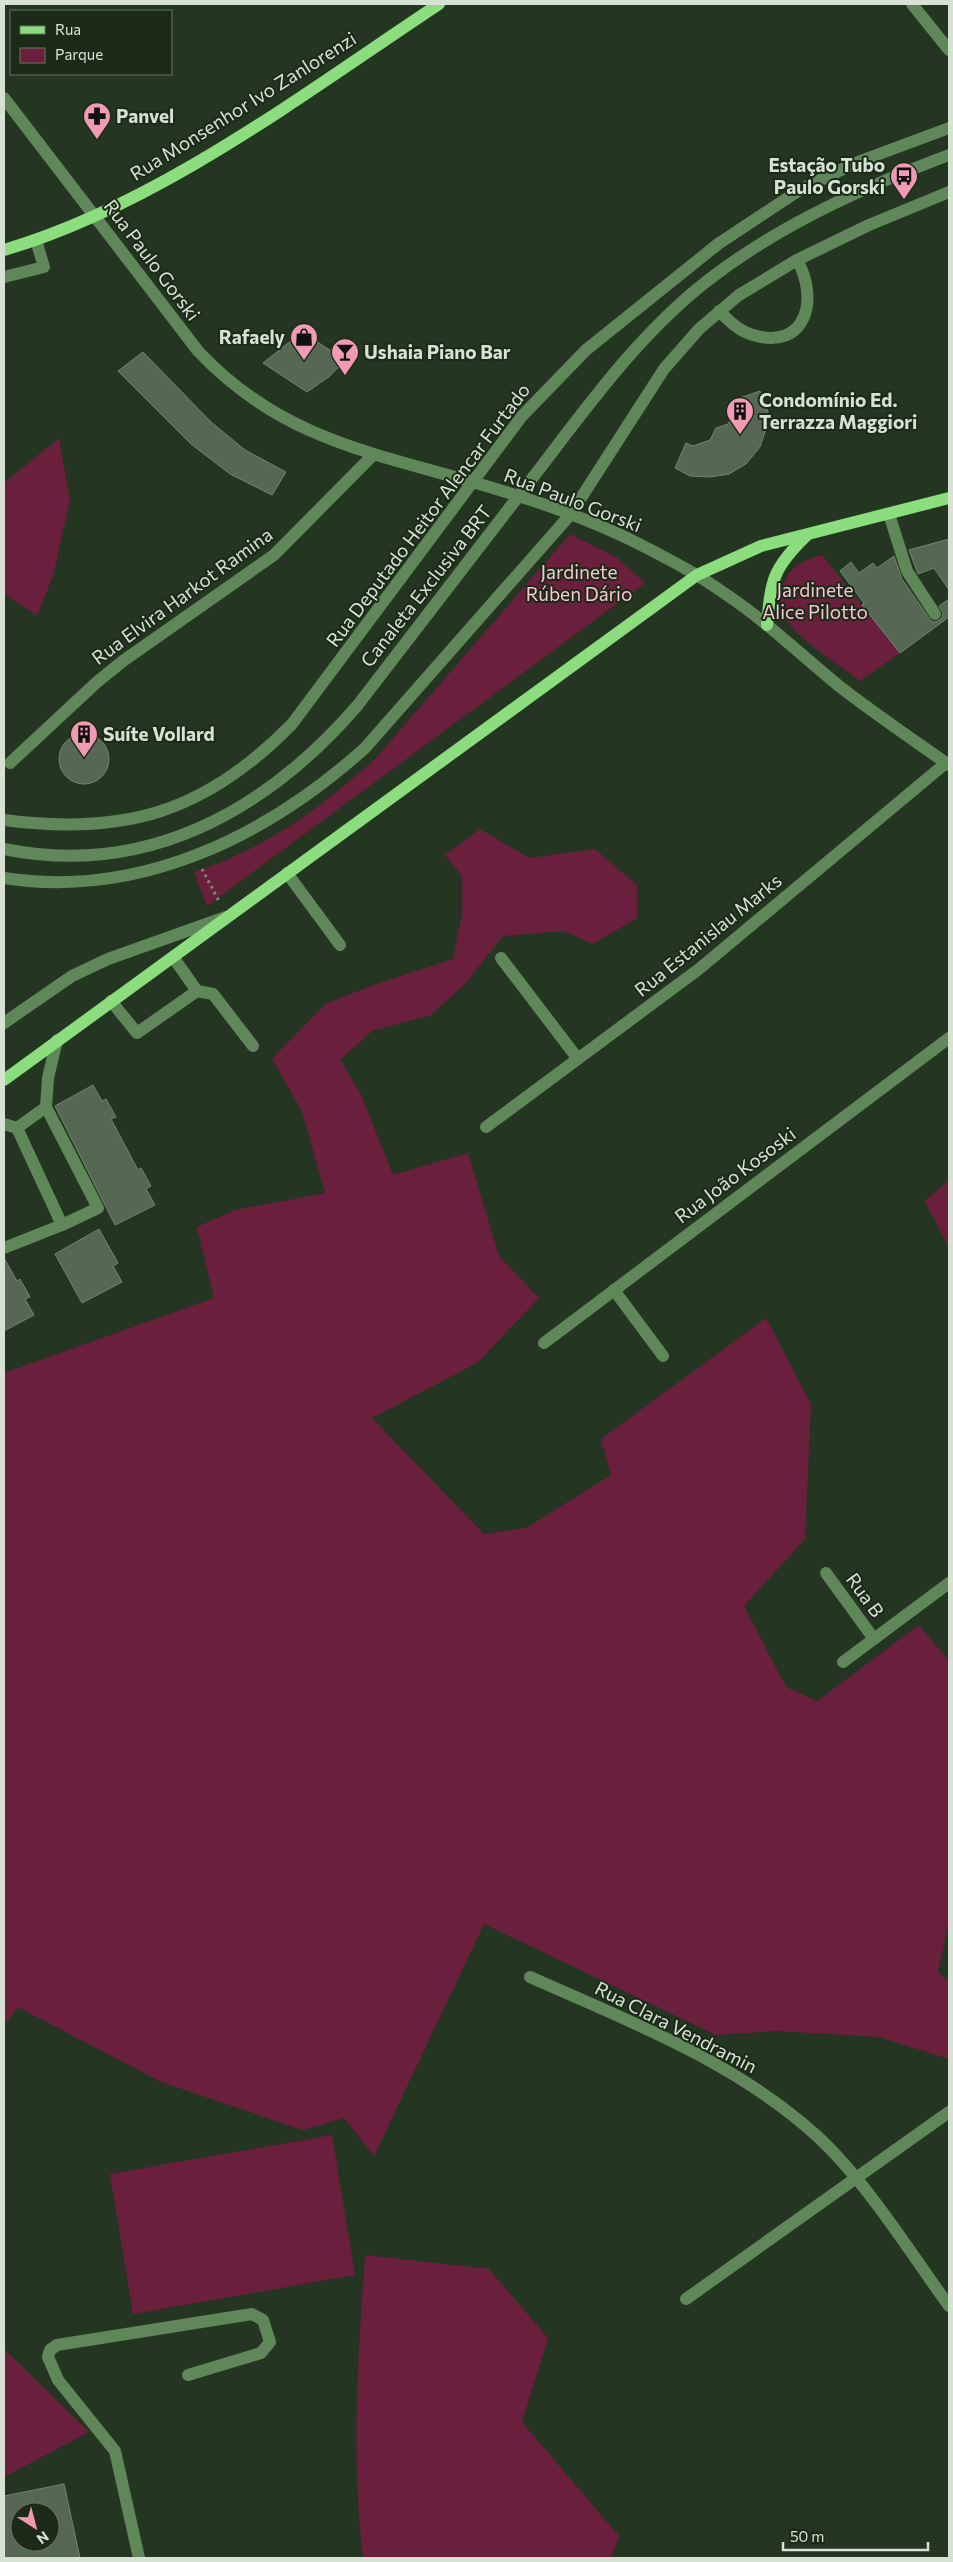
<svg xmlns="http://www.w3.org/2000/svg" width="953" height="2562" font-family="Commissioner,sans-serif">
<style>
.green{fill:#6a1f3c}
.building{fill:#566853;stroke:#72856e;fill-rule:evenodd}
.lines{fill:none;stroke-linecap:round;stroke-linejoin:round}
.path{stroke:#7d8b7b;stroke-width:3;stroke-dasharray:2.5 4;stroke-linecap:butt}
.minor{stroke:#608759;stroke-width:12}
.major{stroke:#8bdd7e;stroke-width:12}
.labels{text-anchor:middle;stroke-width:4;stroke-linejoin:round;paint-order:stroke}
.street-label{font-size:19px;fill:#d7e2d5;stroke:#1b2b18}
.poi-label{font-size:19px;font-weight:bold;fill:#d7e2d5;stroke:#1b2b18;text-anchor:start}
.park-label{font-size:19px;fill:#f8c6d4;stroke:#1b2b18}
</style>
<rect width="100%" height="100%" fill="#243522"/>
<g class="green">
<polygon points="59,438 70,500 53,576 37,616 4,593 4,483"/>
<path d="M570,534L616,557L645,583L207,906L194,872C268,847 317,811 375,759Z"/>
<path d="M822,555L900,653L860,681C842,667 794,636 784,617C778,606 780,594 784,583C791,565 804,560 822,555Z"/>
<polygon points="480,829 529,858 595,849 637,885 637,918 593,944 564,931 503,936 464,985 431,1015 372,1031 340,1060 360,1092 393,1175 468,1153 499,1256 539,1298 477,1363 372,1418 484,1534 526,1528 611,1475 601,1439 766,1318 811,1404 805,1539 744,1606 786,1687 817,1701 919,1625 949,1661 949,1920 938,1972 949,1982 949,2059 879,2037 777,2031 716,2035 484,1924 374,2156 344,2118 303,2130 161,2082 18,2007 4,2025 4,1373 214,1298 197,1227 235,1210 325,1193 302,1111 272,1059 325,1004 371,986 453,959 462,914 462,876 445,855"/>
<polygon points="949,1180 949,1248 925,1201"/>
<polygon points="332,2135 355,2275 133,2314 110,2174"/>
<path d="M365,2255L489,2269L548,2338L522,2422L619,2536L611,2558H363C351,2460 358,2354 365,2255Z"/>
<polygon points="4,2349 89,2432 4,2477"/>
</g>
<g class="building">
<polygon points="302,332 345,360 330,376 307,392 263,363"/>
<polygon points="143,352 211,422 245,450 286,472 272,495 230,474 191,444 118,371"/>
<polygon points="760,391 768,412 768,423 760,447 746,464 729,474 710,477 690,476 675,468 686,443 693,446 710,440 716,428 728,424 737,408 734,400"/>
<polygon points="949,539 949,590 934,568 918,574 909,550"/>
<polygon points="894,556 902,579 931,621 936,622 942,618 943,613 939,606 949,599 949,617 900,653 862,605 864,603 840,571 851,562 859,573 873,563 877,568"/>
<circle cx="84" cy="759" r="25"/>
<polygon points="93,1085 102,1101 106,1099 116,1117 111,1119 138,1170 141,1168 151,1186 146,1189 155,1205 115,1225 55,1106"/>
<polygon points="99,1229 118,1263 113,1266 122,1282 82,1303 55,1254"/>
<polygon points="4,1258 17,1281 20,1279 30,1297 25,1299 34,1315 4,1331"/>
<path d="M64,2484L80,2558H4V2496ZM20,2512H50V2542H20Z"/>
</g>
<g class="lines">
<polyline class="path" points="202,869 220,903"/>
<g class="minor">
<polyline points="912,4 949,50"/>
<path d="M4,98L198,351C277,435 363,451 469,481C528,498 590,518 645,547C672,561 699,575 724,593C765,620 801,655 839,686C875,714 912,739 949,765"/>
<polyline points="4,277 44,267 36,240"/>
<path d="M719,311C729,321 739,331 753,335C807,351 819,298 797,260"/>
<polyline points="889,514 907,571 935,614"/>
<polyline points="10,763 97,682 123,661 274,555 373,455"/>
<path d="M4,820C125,836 206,812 292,724L522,416L586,350L718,244L798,191L855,163L949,128"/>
<path d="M4,849C146,878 266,811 357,706C416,629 475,552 534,476C587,407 638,335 707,281C779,225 864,187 949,155"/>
<polyline points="287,873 340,945"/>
<path d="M4,878C139,899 266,837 365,748L570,515L664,369L699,329L739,295L797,260L869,225L949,192"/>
<polyline points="501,958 578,1059"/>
<polyline points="197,991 213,994 253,1046"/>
<polyline points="111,1001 137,1033 197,991 173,957"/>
<polyline points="4,1023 72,976 108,959 226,917"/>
<polyline points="4,1124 17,1128 62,1225"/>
<polyline points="486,1127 699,969 946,763"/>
<polyline points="17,1128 46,1107"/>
<polyline points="4,1248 62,1225 98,1208 46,1107 48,1078 57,1040"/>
<polyline points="614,1290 663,1356"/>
<polyline points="544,1343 949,1038"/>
<polyline points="826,1573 874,1639"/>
<polyline points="843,1662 949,1583"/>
<path d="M530,1977C629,2021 736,2062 817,2136C866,2181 910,2252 949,2306"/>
<polyline points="686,2299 949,2112"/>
<polyline points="139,2558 115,2451 58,2380 48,2357 50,2350 57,2345 252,2314 263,2320 270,2342 261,2353 188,2375"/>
</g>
<g class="major">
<path d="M4,250C158,205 306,92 439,4"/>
<path d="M767,625C771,579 773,568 807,535"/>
<polyline points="4,1080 697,575 761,546 949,498"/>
</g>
</g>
<defs>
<g id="pharmacy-pin" transform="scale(1.4375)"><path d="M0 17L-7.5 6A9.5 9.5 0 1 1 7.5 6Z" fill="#f09ab4" stroke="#1b2b18"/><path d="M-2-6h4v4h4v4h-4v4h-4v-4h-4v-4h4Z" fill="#111"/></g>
<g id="bus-pin" transform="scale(1.4375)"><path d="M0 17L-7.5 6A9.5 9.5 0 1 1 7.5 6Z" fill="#f09ab4" stroke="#1b2b18"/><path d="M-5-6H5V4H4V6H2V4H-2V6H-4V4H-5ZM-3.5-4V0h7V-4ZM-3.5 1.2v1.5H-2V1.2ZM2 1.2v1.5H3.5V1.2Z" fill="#111"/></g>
<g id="shop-pin" transform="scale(1.4375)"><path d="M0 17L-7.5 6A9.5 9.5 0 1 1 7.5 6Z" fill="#f09ab4" stroke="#1b2b18"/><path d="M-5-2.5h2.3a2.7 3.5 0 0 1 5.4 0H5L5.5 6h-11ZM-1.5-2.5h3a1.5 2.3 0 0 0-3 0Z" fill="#111"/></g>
<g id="bar-pin" transform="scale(1.4375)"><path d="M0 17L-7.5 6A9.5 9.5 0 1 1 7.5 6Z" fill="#f09ab4" stroke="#1b2b18"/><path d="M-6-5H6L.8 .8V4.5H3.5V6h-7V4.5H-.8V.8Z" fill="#111"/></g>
<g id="building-pin" transform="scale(1.4375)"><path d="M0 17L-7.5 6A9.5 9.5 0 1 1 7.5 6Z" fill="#f09ab4" stroke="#1b2b18"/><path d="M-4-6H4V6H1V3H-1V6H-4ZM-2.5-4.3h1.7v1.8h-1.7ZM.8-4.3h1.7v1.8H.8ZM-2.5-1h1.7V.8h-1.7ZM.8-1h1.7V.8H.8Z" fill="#111"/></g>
</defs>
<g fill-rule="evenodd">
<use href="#pharmacy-pin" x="97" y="116"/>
<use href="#bus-pin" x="904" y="176"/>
<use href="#shop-pin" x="304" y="337"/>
<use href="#bar-pin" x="345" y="352"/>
<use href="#building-pin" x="740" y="411"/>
<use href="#building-pin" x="84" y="734"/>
</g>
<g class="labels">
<g class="street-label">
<text transform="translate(243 106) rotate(-32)" y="7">Rua Monsenhor Ivo Zanlorenzi</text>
<text transform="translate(152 260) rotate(53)" y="7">Rua Paulo Gorski</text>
<text transform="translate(573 500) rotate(21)" y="7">Rua Paulo Gorski</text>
<text transform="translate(428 515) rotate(-53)" y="7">Rua Deputado Heitor Alencar Furtado</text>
<text transform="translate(426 586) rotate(-52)" y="7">Canaleta Exclusiva BRT</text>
<text transform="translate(182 596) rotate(-36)" y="7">Rua Elvira Harkot Ramina</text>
<text transform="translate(708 935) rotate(-39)" y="7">Rua Estanislau Marks</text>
<text transform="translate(735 1175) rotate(-37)" y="7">Rua João Kososki</text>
<text transform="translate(865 1595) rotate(54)" y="7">Rua B</text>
<text transform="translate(676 2027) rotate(27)" y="7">Rua Clara Vendramin</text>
</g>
<g class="poi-label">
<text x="116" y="123">Panvel</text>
<text x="885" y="172" text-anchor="end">Estação Tubo<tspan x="885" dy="22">Paulo Gorski</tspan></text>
<text x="285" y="344" text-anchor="end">Rafaely</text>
<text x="364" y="359">Ushaia Piano Bar</text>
<text x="759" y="407">Condomínio Ed.<tspan x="759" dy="22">Terrazza Maggiori</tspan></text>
<text x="103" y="741">Suíte Vollard</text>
</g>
<g class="park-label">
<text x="579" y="579">Jardinete<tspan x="579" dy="22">Rúben Dário</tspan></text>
<text x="815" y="597">Jardinete<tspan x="815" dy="22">Alice Pilotto</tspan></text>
</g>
</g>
<rect width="953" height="2562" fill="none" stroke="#d7e2d5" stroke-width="10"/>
<rect x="10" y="10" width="162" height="65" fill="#1b2b18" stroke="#667464"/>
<rect x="20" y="26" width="25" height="8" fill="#8bdd7e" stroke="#667464"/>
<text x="55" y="35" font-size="15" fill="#d7e2d5">Rua</text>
<rect x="20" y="48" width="25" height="15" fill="#6a1f3c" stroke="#667464"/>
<text x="55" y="60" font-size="15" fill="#d7e2d5">Parque</text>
<g transform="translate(35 2527) rotate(144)"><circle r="24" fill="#1b2b18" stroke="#667464"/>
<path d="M0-4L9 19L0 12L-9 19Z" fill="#f09ab4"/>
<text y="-8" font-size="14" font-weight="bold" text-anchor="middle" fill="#d7e2d5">N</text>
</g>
<path d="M783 2542v8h145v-8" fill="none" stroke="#d7e2d5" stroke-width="2.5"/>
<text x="790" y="2542" font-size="15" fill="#d7e2d5" stroke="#1b2b18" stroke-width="4" paint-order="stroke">50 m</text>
</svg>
